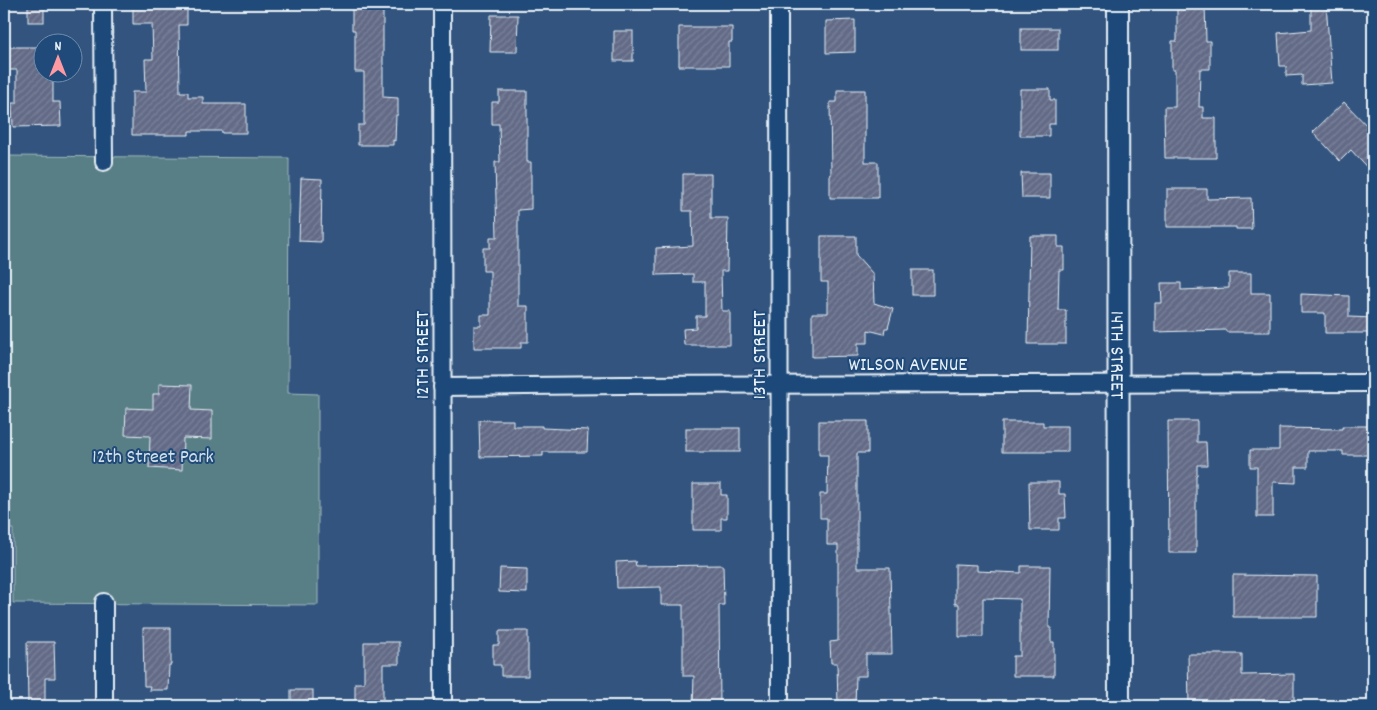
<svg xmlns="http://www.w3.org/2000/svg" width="1377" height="710" font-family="Dekko,sans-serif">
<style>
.park{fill:#587f85;stroke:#a0b8be}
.building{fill:url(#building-hatch);stroke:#e8f1f8}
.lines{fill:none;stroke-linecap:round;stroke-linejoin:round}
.minor-casing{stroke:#e8f1f8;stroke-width:20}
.tertiary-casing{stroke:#e8f1f8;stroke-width:24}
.minor{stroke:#1f4a7a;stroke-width:16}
.tertiary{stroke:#1f4a7a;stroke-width:20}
.labels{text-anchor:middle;stroke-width:4;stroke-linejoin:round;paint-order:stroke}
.street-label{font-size:20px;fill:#e8f1f8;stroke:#1f4a7a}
.park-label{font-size:20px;fill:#d2e0e7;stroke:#1f4a7a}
</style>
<defs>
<pattern id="building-hatch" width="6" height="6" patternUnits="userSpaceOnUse" patternTransform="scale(1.25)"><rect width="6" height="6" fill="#636b87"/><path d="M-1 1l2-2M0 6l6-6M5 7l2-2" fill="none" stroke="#798199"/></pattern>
</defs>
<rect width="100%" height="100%" fill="#33547e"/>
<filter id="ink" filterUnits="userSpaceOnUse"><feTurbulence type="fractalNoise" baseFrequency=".02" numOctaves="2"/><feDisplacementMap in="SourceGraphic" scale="10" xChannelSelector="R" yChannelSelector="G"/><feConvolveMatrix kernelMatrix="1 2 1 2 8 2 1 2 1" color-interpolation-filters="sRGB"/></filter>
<g filter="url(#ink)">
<polygon class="park" points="4,156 289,158 288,393 318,394 318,605 13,603 13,529 4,529"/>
<g class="building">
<rect x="28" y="4" width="16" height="18"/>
<polygon points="133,4 187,4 187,25 179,25 180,92 188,92 188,97 203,97 203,104 246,104 246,133 222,133 222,131 189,131 189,135 132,135 132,92 146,92 145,59 153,59 152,24 133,24"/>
<polygon points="352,4 383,4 383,97 398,98 398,115 396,115 395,141 393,140 393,145 358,145 358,125 364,125 364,72 355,72 355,30 352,30"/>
<polygon points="1177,4 1205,4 1206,41 1210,41 1210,69 1200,69 1199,107 1203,107 1203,118 1216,118 1216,158 1165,158 1164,107 1175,107 1175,70 1172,70 1172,41 1177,41"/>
<polygon points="1311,4 1326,4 1332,83 1302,85 1302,75 1286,76 1286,66 1280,66 1278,33 1311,30"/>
<polygon points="491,15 518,15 517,52 490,52"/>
<polygon points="855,20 855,52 826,53 826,21"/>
<polygon points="679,27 732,27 732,42 729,42 729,66 679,66"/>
<rect x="1021" y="28" width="37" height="22"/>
<rect x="614" y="31" width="19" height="30"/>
<polygon points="4,47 42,47 42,72 53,72 53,102 60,102 61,126 13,127 12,103 17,103 17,70 4,70"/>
<polygon points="1020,89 1050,89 1050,100 1055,100 1055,124 1049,124 1049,136 1020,136"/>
<polygon points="837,90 865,90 865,162 878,162 878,198 830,198 830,175 831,175 830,102 837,102"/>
<polygon points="499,91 527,91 527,162 531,162 531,209 518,210 518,306 528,306 528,342 521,342 521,348 474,348 474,326 481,326 481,315 490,315 490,271 483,271 483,248 490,248 490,237 497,237 495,162 500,162 499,124 492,124 492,102 499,102"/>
<polygon points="1344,102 1373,132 1373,174 1351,150 1340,161 1313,132"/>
<polygon points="1021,173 1050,173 1050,198 1022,198"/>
<polygon points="683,174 711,174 711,218 728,218 727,271 721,271 722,311 730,311 730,345 684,345 683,329 696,328 696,316 705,316 705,282 693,282 693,274 656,275 656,248 693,246 692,211 683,211"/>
<polygon points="301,178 322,179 321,242 299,241"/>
<polygon points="1167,189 1207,189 1207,199 1251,198 1252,229 1236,229 1236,227 1167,227"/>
<polygon points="821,236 856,236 856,255 873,274 874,303 893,309 888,328 885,328 884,334 868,330 868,343 858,343 858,356 812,357 812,313 828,313 828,282 821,282"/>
<polygon points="1030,236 1058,236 1058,247 1064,247 1064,270 1059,270 1058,310 1066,310 1066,344 1028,344"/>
<rect x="912" y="270" width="21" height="25"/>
<polygon points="1229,273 1251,273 1251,293 1270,293 1270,332 1226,332 1226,330 1155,332 1155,303 1162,303 1161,283 1181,283 1181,290 1229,288"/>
<polygon points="1301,294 1349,296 1349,317 1373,318 1373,333 1325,333 1325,313 1301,313"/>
<polygon points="159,384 192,385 191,410 212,411 212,439 183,438 182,470 149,468 150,436 125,435 126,408 153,409 153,394 159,394"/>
<polygon points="479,420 513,420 513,426 542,426 542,428 588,430 587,452 543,452 543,456 480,457"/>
<polygon points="819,421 868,421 868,453 857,453 857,568 890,568 892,654 866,654 866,676 856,676 855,706 838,706 837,663 831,663 830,642 838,641 838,545 827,545 827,518 820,518 820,494 827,494 828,455 819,455"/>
<polygon points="1168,421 1197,421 1197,442 1206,442 1207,465 1197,465 1197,475 1196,475 1196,553 1169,553"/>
<polygon points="1002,422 1043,422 1043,426 1068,426 1068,452 1002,452"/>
<polygon points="1342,426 1373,426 1373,455 1343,455 1343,451 1308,451 1308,467 1296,467 1296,483 1273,482 1273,517 1257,517 1257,467 1250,467 1250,450 1279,450 1279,428 1342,429"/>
<rect x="686" y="428" width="54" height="24"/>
<polygon points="1029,482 1059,482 1059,494 1065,494 1066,518 1059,518 1059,530 1030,530"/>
<polygon points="693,484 721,484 721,495 727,495 727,518 721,518 721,530 693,530"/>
<polygon points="635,561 636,566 723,565 724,605 719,605 720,706 693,706 694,676 683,676 683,605 661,605 661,587 617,588 616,562"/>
<polygon points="955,564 977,565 977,571 1021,573 1021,566 1050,566 1049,627 1051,627 1051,642 1054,642 1054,676 1013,676 1013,656 1020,656 1020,599 983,598 983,637 959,637 959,604 955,604"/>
<polygon points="500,568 527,569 527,593 499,592"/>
<polygon points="1233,575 1317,576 1317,617 1233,617"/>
<polygon points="143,628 171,628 171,665 169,665 168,690 149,690 150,686 144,686"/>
<polygon points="499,631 528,631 528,676 501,676 501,665 493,665 493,645 499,645"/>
<polygon points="27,642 54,642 55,678 45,678 45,706 28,706"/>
<polygon points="364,642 399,642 399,664 383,664 383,706 355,706 355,683 364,683"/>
<polygon points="1188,654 1242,654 1242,675 1294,674 1294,706 1189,706"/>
<rect x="291" y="690" width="22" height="16"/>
</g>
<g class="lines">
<g class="minor-casing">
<g id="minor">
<polyline points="103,4 104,162"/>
<polyline points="442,4 443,706"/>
<polyline points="779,4 780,706"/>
<polyline points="442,387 622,385 1373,383"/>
<polyline points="104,602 104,706"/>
</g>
</g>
<g class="tertiary-casing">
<g id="tertiary">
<path id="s1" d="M1118,4L1119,706"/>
</g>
</g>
<use href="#minor" class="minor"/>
<use href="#tertiary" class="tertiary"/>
</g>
</g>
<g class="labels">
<g class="street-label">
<text transform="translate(421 355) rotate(-90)" y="7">12TH STREET</text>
<text transform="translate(758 355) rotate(-90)" y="7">13TH STREET</text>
<text dy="7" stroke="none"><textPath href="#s1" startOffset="351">14TH STREET</textPath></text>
<text x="908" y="370">WILSON AVENUE</text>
</g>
<g class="park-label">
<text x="153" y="462">12th Street Park</text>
</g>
</g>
<rect width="1377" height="710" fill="none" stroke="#1f4a7a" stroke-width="20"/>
<rect x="10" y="10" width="1357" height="690" fill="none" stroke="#e8f1f8" stroke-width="2" filter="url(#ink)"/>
<g transform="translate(58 58)"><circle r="24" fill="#1f4a7a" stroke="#6f8dac"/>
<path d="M0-4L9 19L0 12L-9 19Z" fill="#ff9aa2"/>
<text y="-8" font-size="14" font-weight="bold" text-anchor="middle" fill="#e8f1f8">N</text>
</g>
</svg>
